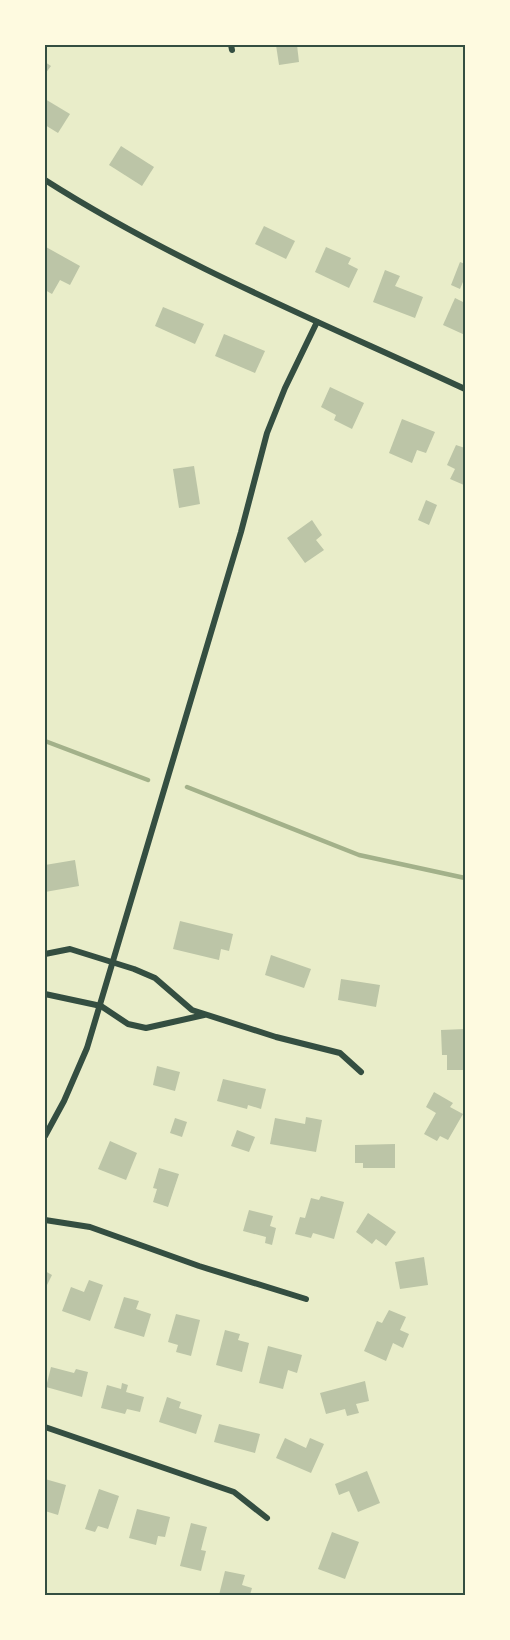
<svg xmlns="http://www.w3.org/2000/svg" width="510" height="1640" font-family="'Roboto Condensed',sans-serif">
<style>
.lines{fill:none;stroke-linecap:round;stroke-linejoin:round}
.stream{stroke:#a3b18a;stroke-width:4.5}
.building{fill:#bcc5a7}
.minor{stroke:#344e41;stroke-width:6}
.neatline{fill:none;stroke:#344e41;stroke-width:2}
</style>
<rect width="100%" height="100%" fill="#e9edc9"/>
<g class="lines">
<g class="stream">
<polyline points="45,741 148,780"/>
<polyline points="187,787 359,855 465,878"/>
</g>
</g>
<g class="building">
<polygon points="276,45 297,45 299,62 279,65"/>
<polygon points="45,62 51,66 45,74"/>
<polygon points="45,99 70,114 58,133 45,125"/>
<polygon points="121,146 154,167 142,186 109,165"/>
<polygon points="264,226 295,241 286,259 255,244"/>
<polygon points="46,247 80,266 70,285 60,280 52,294 45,290"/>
<polygon points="326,247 351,258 348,264 358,269 349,288 315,272"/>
<polygon points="460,262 465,264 465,277 460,289 451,285"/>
<polygon points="385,270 400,276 395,286 423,297 415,318 373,302"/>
<polygon points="455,298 465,303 465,335 443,325"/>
<polygon points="163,307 204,324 195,344 155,326"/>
<polygon points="224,334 265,351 255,373 215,356"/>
<polygon points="330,387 364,403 352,429 334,420 336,415 321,407"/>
<polygon points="402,419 435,432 426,453 417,450 412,463 389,453"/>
<polygon points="456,445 465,448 464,485 450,479 455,469 447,465"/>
<polygon points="194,466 200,504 179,508 173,469"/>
<polygon points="426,500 437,505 429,525 418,520"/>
<polygon points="312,520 322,535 316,540 324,550 305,563 287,538"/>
<polygon points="75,860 79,886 45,892 45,865"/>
<polygon points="180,921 233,934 229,951 221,949 219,960 173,949"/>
<polygon points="271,955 311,969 304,988 265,975"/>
<polygon points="341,979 380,985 376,1007 338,1000"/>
<polygon points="465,1029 465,1070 447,1070 447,1055 442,1055 441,1030"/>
<polygon points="157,1066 180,1072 175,1091 153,1085"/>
<polygon points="223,1079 266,1089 261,1109 248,1105 247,1109 217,1101"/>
<polygon points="434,1092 453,1103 450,1107 463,1114 448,1140 440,1136 437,1141 424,1134 436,1113 426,1107"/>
<polygon points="306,1117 322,1120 316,1152 270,1144 275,1118 305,1124"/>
<polygon points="175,1118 187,1122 182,1137 170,1133"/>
<polygon points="237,1130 255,1137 249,1152 231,1146"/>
<polygon points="110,1141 137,1153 126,1180 98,1169"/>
<polygon points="395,1144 395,1168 363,1168 363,1163 355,1163 355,1145"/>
<polygon points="159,1168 179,1174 168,1207 153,1202 157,1189 153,1188"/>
<polygon points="321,1196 344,1202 334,1239 313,1233 311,1238 295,1234 300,1217 305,1218 311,1198 319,1200"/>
<polygon points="249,1210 273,1216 270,1226 276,1228 272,1245 265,1243 266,1237 243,1231"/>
<polygon points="368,1213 396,1232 386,1246 376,1239 372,1244 356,1232"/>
<polygon points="424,1257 428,1285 400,1289 395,1262"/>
<polygon points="45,1271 52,1275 45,1289"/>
<polygon points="89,1280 103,1285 90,1321 62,1311 71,1287 84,1292"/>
<polygon points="124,1297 139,1301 136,1309 151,1314 144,1337 114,1328"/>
<polygon points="389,1310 406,1317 400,1330 409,1334 403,1348 393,1343 386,1361 364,1351 377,1321 382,1323"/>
<polygon points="176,1314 200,1320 191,1356 176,1352 178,1345 168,1342"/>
<polygon points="225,1330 240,1334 238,1340 249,1343 242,1372 216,1365"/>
<polygon points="268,1346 302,1355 297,1373 288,1370 283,1389 259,1383"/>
<polygon points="51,1367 74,1373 76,1369 88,1372 82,1397 46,1387"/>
<polygon points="365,1381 369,1401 356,1404 359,1413 347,1416 345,1409 326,1414 320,1393"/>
<polygon points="122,1383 128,1385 126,1392 144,1397 140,1412 127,1409 125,1414 101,1408 107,1385 121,1389"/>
<polygon points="167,1397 181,1402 179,1408 202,1415 196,1434 159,1422"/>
<polygon points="219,1424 260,1434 255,1453 214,1442"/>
<polygon points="285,1438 306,1448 310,1438 324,1444 311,1473 276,1458"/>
<polygon points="367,1471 380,1503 358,1512 349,1491 339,1495 335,1484"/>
<polygon points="45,1479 66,1485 58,1515 45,1511"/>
<polygon points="99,1489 119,1496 108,1529 98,1526 95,1532 85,1529"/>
<polygon points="137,1509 170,1517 165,1537 158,1536 156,1545 129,1538"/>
<polygon points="191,1523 207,1527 201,1550 206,1551 201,1571 180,1566"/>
<polygon points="332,1532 359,1542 345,1579 318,1569"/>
<polygon points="225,1571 245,1575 242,1585 252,1588 250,1595 219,1595"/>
</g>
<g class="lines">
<g class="minor">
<polyline points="231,45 232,50"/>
<path d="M45,180C177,264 323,323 465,389"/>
<polyline points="45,954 70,949 134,969 155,978 192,1010 276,1037 340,1053 361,1072"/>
<polyline points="45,994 101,1006 128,1024 146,1028 204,1015"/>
<polyline points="45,1136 64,1101 87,1048 241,532 267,433 285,388 317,322"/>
<polyline points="45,1220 90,1227 199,1266 306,1299"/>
<polyline points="45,1427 234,1492 267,1518"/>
</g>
</g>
<rect width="510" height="1640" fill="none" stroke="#fefae0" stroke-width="93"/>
<rect x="46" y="46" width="418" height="1548" class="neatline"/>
</svg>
